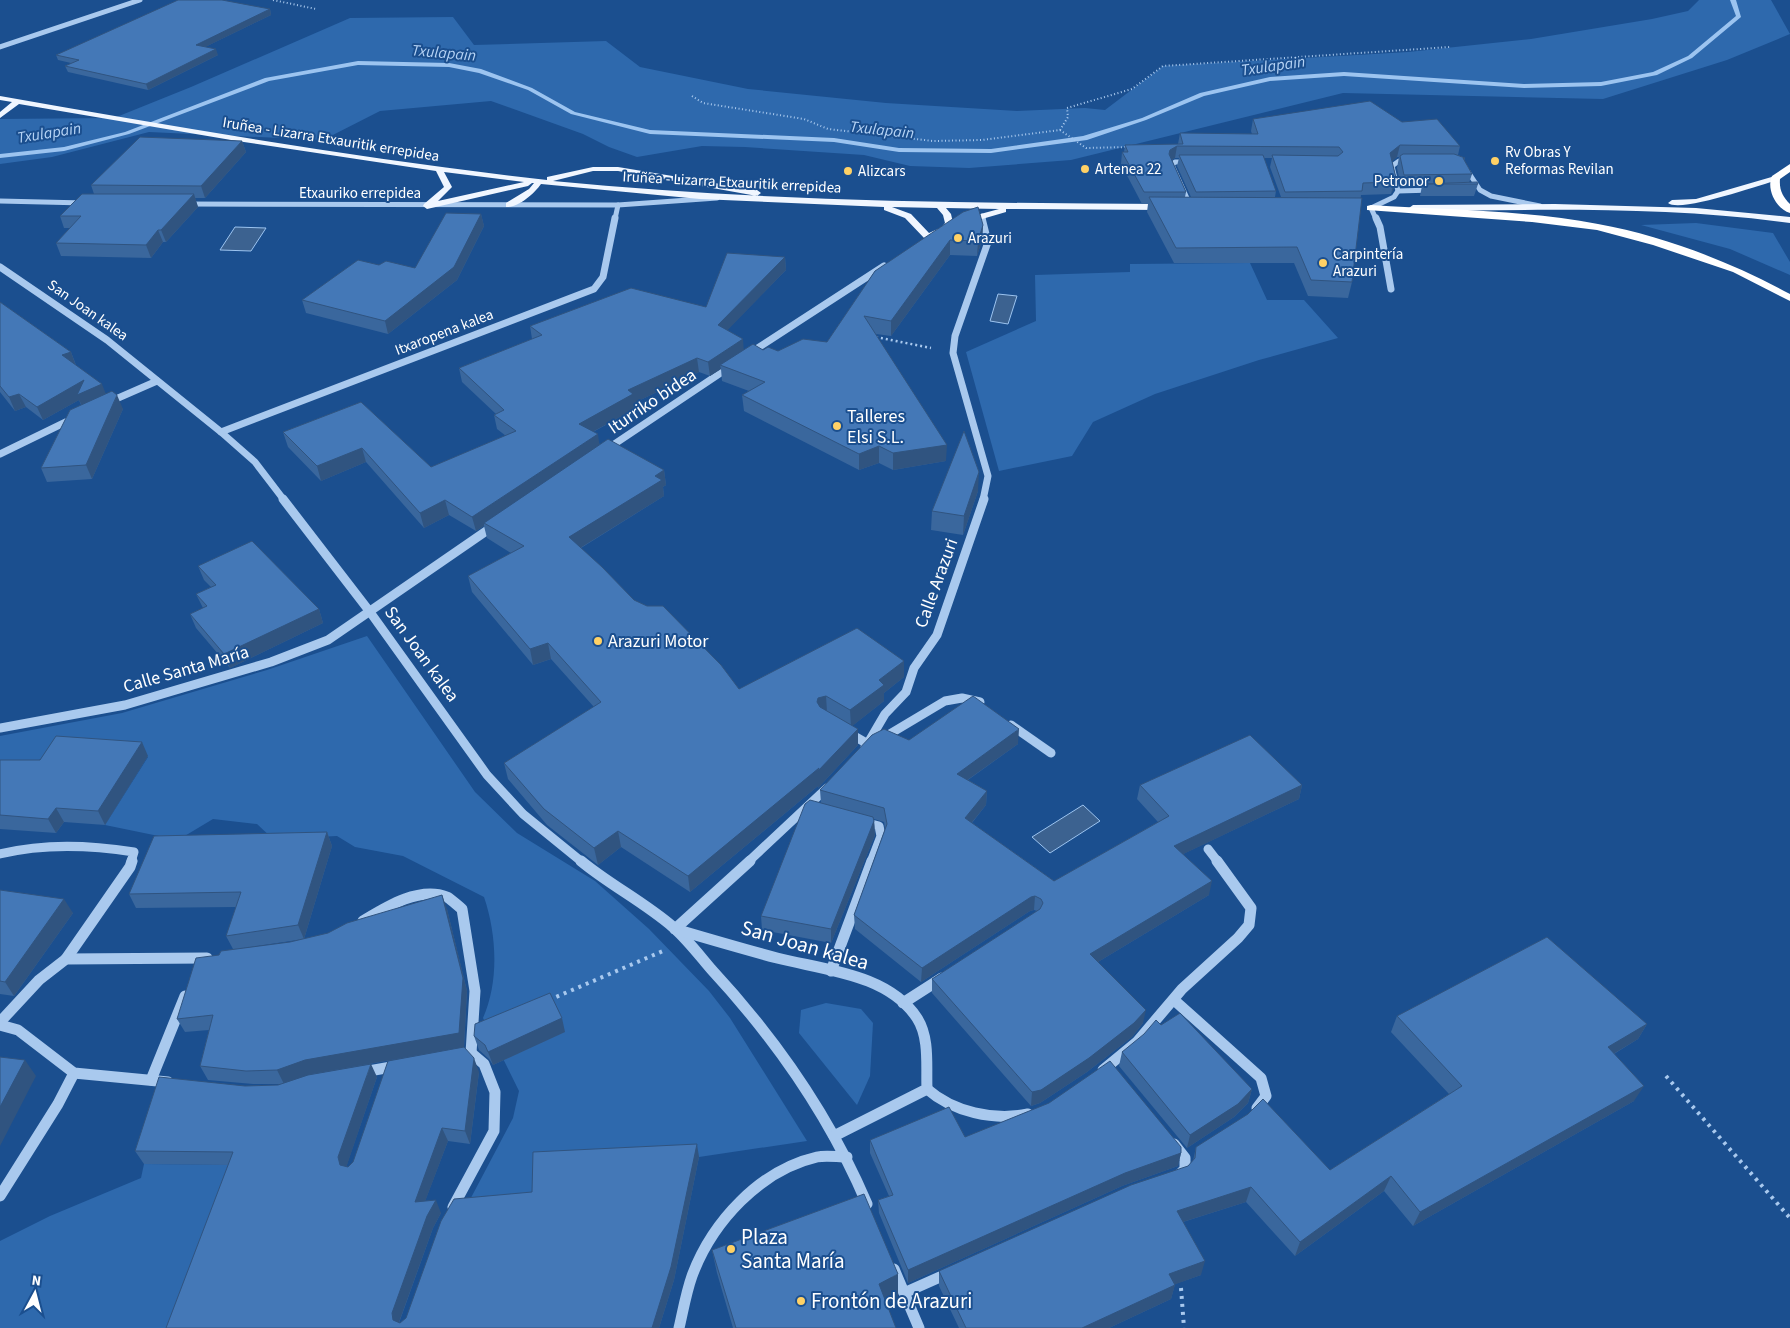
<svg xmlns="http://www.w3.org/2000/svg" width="1790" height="1328" font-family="'Source Sans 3',sans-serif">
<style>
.green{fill:#2e69ad}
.water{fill:#3c6290;stroke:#9cc4f0}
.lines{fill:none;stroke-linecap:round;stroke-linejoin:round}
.stream{fill:#9cc4f0;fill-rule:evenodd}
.path-far2{stroke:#a9c9ee;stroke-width:2;stroke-dasharray:1 2.5;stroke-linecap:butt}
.path-far1{stroke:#a9c9ee;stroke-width:2.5;stroke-dasharray:2 3;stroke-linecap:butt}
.path{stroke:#a9c9ee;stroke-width:4;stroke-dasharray:3 5;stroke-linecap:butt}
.minor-far3{stroke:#a9c9ee;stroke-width:5}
.minor-far2{stroke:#a9c9ee;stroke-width:7}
.minor-far1{stroke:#a9c9ee;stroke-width:9}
.minor{stroke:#a9c9ee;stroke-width:11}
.major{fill:#f0f6ff;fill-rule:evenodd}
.highway{fill:#fff;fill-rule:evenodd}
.wall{fill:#3a679d;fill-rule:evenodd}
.shaded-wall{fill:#305480}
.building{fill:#4478b7;stroke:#305480}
.poi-dot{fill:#ffd166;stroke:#1b4f8f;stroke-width:2}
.labels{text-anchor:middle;stroke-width:4;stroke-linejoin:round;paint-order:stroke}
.far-street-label{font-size:15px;fill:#fff;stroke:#1b4f8f}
.far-poi-label{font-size:15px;fill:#fff;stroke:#1b4f8f;text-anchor:start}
.far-water-label{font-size:16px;font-style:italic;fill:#b5d3f5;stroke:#1b4f8f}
.street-label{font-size:18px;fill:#fff;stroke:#1b4f8f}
.poi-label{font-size:18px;fill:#fff;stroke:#1b4f8f;text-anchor:start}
.near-street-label{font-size:21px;fill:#fff;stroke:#1b4f8f}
.near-poi-label{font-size:21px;fill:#fff;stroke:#1b4f8f;text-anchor:start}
</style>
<rect width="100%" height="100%" fill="#1b4f8f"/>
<g class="green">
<polygon points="1699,0 1771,0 1790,34 1727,60 1603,99 1343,93 1071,160 969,168 910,166 864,155 745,147 702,146 637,157 609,147 583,134 491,101 380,111 323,140 149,132 52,157 0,164 0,119 114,118 191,87 350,18 453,17 474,45 606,41 640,67 748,89 886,103 1017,111 1085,108 1105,110 1163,66 1408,52 1531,39 1652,19 1688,11"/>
<polygon points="1696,223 1773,233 1790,262 1790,275 1730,249 1641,225"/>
<polygon points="1250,263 1267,300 1304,300 1338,338 1259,360 1155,394 1093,422 1072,456 999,471 966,352 1036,321 1035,275 1130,272 1130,264"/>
<path d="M367,636L475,792L517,833L595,881L649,929L709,991L730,1018L807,1141L699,1157L536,1205L464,1211L513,1118L519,1091L483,1018C499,982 497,935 484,897L403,856L355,847L337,836L273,839L257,824L213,819L178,840L105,825L148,757L64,751L0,774V736L122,713L267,670Z"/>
<polygon points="826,1003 861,1009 873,1023 870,1076 857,1105 799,1033 801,1010"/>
<polygon points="144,1164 240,1165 180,1328 0,1328 0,1241 50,1216 141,1178"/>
</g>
<g class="water">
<polygon points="235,227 266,228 251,251 220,250"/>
<polygon points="998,294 1017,296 1008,324 990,321"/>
<polygon points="1083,805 1100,821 1050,853 1032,837"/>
</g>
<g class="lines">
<polygon class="stream" points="1730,0 1736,0 1741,17 1692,58 1657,75 1601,86 1524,88 1344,76 1270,81 1204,96 1146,120 1087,140 991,153 899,152 834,142 650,134 571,114 528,90 479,73 449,67 358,65 269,81 129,134 64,151 0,158 0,154 64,147 125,132 265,78 358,61 449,63 481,69 532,88 575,112 650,130 834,138 899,148 991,149 1083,136 1142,118 1200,93 1270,77 1344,72 1524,84 1601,82 1653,72 1688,56 1736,16"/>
<g class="path-far2">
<polyline points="273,0 316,9"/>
<polyline points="692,96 703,103 804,119 828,129 933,141 982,140 1060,130 1068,117 1067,108 1132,89 1163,66 1450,47"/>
<polyline points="1060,130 1086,148 1128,147"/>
</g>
<polyline class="path-far1" points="876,337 931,348"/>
<g class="path">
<polyline points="549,1000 663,951"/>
<polyline points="1666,1076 1790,1218"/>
<polyline points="1181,1288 1184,1328"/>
</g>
<g class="minor-far3">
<polyline points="0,47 140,0"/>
<polyline points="1189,162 1175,162 1172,165 1191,207"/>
<polyline points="1465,167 1480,190 1491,196 1540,206"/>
<polyline points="1398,191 1433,190"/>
<polyline points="0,201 85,203"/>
<polyline points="185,204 618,205 717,198"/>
<polyline points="982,216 983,219"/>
<polyline points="615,219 618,205"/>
<polyline points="1376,219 1371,208 1394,197 1398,191 1392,166 1399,161 1409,161"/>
</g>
<g class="minor-far2">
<polyline points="982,218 988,242 955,336 953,353 988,476 983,500"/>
<polyline points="1376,218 1380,227 1391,289"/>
<polyline points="0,267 107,340 221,432 255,462 284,500"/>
<polyline points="750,353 884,266"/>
<polyline points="109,402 157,381"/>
<polyline points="221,432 594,289 603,277 615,218"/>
<polyline points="607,449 731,366"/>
<polyline points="0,454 74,418"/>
</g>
<g class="minor-far1">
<polyline points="283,499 370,612 487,775 523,814 582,862"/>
<polyline points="1011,725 1051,753"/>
<polyline points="0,728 125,705 271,662 328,640 495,525"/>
<polyline points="847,732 868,744 865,747"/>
<polyline points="883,738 945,701 962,698 980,702"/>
<polyline points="868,743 885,714 906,692 914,668 937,635 984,499"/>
<polyline points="864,822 879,826 881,836 871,862"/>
<polyline points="1208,849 1218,862"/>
<path d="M0,854C45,843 89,845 134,852L131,862"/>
<polyline points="748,862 827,788"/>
</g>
<g class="minor">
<path d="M581,861C610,885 644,902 673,927C687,939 699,955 711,969C775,1038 830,1117 867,1204"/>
<path d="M363,921C386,907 419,886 447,897C452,900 457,905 462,909L475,991L471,1053"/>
<path d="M675,929C709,939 743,949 777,958C824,970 888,974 917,1018C930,1038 926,1067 927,1089L834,1136"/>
<polyline points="675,929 750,861"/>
<polyline points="66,959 130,867 132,861"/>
<polyline points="831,971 872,861"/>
<polyline points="1174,1000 1261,1078 1266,1096 1257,1108"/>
<polyline points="903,1003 942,978"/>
<polyline points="0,1022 39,980 66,959 207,958"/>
<polyline points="0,1025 18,1030 74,1073 168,1082"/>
<polyline points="1103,1070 1137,1042 1182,989 1238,938 1249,925 1251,908 1217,861"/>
<polyline points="363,1072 397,1066"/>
<polyline points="151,1080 185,996"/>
<path d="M927,1089C953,1112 994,1121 1028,1114"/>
<polyline points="1174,1144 1185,1158 1185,1169 1180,1174"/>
<polyline points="0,1196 58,1104 74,1073"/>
<polyline points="453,1207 494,1131 495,1092 484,1064 471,1053"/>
<polyline points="894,1269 919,1328"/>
<polyline points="904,1293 949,1273"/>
<path d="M679,1328C683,1311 686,1293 692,1276C712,1222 760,1170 817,1157C826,1155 837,1157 847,1157"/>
</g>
<g class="major">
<path d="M0,96C182,128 363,159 547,180V177L593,167H618L757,190L761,193L757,196L618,171H593L553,181C756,201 959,203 1163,204L1167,207L1163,210L1006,209V212L965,224L961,221L962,219L999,209L946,208L951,214L953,223L949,230L928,240L925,239L905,218L884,210V207L700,199L541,184C534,194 518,208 506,207V203L529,189L534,183H532L528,186L427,209L423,206L424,204L444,187L436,171L237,141L19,104L0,118V112L12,102L0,100ZM444,172L524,182L438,201L452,187ZM892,207L937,208L943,215L945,223L942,227L929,233L911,214Z"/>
<path d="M1775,176L1779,178L1778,180C1759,185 1681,213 1668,203L1672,200L1696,199Z"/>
<path d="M1555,204L1696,208L1790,217V223C1665,206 1539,210 1413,211L1409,208L1413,205Z"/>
</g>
<g class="highway">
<path d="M1790,164V172L1780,179C1779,190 1783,197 1790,204V213C1776,209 1766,189 1772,176Z"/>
<path d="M1371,205C1446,210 1524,210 1598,224C1664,236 1731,262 1790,294V301L1733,272L1653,245L1597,230L1532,222L1367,210V206Z"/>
</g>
</g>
<g class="wall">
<polygon points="270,9 271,15 205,47 218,55 148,90 68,72 65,66 71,63 58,60 56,55"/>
<path d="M1253,119L1402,122L1460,146L1458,155L1465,158L1464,161L1472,174L1469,183L1478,184L1474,196H1420L1422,186L1401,187L1397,168L1399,157H1397L1392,161L1396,178L1393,190L1391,194L1361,195L1352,282L1348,298L1308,296L1294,263H1174L1147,212L1148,204H1142L1121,164L1122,152H1124L1125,145L1178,144L1180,133L1252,134L1251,131ZM1175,158H1179L1177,166L1191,197H1185L1186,192L1172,160ZM1264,158H1272L1270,167L1281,197H1275L1276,191Z"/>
<polygon points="242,141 246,152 205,198 195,198 198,207 166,242 163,242 151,258 61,256 56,243 70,228 64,228 60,216 94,194 91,185"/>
<polygon points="481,214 484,226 457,280 388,334 306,313 302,300 379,265 415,268"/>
<polygon points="983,225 982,240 977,256 950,255 891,336 876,334 946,461 893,470 879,463 859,470 744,411 742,395 749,391 722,381 721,369 710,376 699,372 634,403 635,409 593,432 600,445 664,470 666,485 663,487 664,496 581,548 634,600 739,689 904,661 904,677 884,693 884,701 852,726 858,729 858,745 818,788 818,786 690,892 621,847 598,865 547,825 508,779 504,763 594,707 551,659 533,665 472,592 468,576 511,553 487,538 484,526 476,531 449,515 424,528 366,462 321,481 288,447 283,432 361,402 431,467 506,436 497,429 494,415 496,414 462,382 459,368 532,339 530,326 706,307 785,257 786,270 727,330 743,350 763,350 778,351 827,342 875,271"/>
<polygon points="0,302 71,352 76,365 106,394 123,409 92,479 47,482 41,468 81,405 79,400 43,420 26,407 15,411 0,392"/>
<polygon points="978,491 963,535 931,530 932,511"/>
<polygon points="198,566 319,609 323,623 230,668 196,628 190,614 203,608 196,594 211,587 204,580"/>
<polygon points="909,740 1018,744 968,780 987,791 986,805 972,823 1054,881 1158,822 1137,799 1140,785 1302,785 1299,799 1183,854 1209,895 1098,962 1143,1023 1132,1037 1087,1072 1040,1103 1031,1106 932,993 932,979 1037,911 1034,910 1030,911 921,982 855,929 854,915 885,829 884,822 874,819 875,835 831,943 762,930 761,916 821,803 820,790"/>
<polygon points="148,756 105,825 64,822 56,833 0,829 0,760 40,760"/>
<polygon points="327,832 332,846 304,939 244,948 290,942 447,909 467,991 464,1047 308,1075 377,1077 346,1167 348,1167 479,1072 470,1144 448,1141 425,1201 441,1213 433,1228 399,1323 400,1323 406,1318 532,1192 699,1157 674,1280 659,1328 166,1328 228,1165 144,1164 135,1151 245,1086 278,1085 283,1084 253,1084 208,1080 200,1066 209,1030 185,1032 177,1019 233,949 226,936 236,907 136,908 129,894"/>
<polygon points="0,890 73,913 14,996 0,994"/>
<polygon points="1397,1016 1647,1024 1638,1039 1614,1054 1634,1101 1413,1226 1384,1191 1295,1256 1246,1202 1183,1222 1201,1275 1175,1284 1171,1299 1109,1328 959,1328 939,1286 939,1271 1188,1166 1193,1161 1196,1147 1330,1170 1449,1094 1391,1032"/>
<polygon points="1161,1025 1252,1089 1248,1103 1234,1117 1187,1148 1119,1066 1122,1052"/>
<polygon points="565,1032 493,1065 489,1059 479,1050 474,1036"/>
<polygon points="965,1137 1181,1153 1178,1166 1122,1186 908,1283 879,1213 878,1200 889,1196 870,1153 870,1140"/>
<polygon points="712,1250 898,1298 886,1304 896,1328 733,1328 717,1273"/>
</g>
<g class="shaded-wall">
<polygon points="270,9 271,15 197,51 196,45"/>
<polygon points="216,49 218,55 148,90 146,84"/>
<polygon points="242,141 246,152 205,198 201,186"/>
<polygon points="1400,145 1397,157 1388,165 1390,153"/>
<polygon points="1177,146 1175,158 1169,162 1168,166 1170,150"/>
<polygon points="1396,178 1393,190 1391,194 1394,182"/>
<polygon points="194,194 198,207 166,242 161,230"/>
<polygon points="481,214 484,226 457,280 388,334 385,321"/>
<polygon points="983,225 982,240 977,256 978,241"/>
<polygon points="158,230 163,242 151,258 146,245"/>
<polygon points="950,240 950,255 891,336 891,321"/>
<polygon points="785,257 786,270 719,339 718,325"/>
<polygon points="743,339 744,353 720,365 721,369 710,376 708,362"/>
<polygon points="71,352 76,366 62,355"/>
<polygon points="697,358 699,372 634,403 635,409 581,438 579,424 628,390"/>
<polygon points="84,380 102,384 107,397 83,408 79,400 43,420 37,407"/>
<polygon points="19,394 26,407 15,411 9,397"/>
<polygon points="117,395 123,409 92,479 86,465"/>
<polygon points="598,434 600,449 484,523 484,526 476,531 472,517"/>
<polygon points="947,445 946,461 893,470 893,453"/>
<polygon points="879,446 879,463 859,470 859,454"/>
<polygon points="362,448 366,462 321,481 317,466"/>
<polygon points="664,470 666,485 663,487 664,496 572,553 569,537 655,476"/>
<polygon points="979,472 978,491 963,535 964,516"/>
<polygon points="445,500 449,515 424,528 420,513"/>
<polygon points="319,609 323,623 230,668 224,654"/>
<polygon points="548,643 551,659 533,665 530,649"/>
<polygon points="904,661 904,677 884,693 884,701 851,727 850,710 879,680"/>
<polygon points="826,696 827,712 819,714 817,702 818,698"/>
<polygon points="858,729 858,745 818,788 818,786 690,892 688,876"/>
<polygon points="1019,729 1018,744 956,788 957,774"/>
<polygon points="142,742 148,756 105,825 98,811"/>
<polygon points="1302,785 1299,799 1171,860 1174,846"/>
<polygon points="987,791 986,805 964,832 965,818"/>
<polygon points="56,808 64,822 56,833 48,819"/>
<polygon points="874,821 875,835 831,943 831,929"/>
<polygon points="618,831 621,847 598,865 594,848"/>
<polygon points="327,832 332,846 304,939 298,925"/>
<polygon points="1212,881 1209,895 1088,968 1090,954"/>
<polygon points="442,895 447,909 467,991 464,1047 312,1074 284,1084 277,1070"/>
<polygon points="1035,896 1034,910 1030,911 921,982 922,968 1031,897"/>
<polygon points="64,899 73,913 14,996 5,982"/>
<polygon points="1146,1010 1143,1023 1132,1037 1087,1072 1040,1103 1031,1106 1032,1092"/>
<polygon points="562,1018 565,1032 493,1065 488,1052"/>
<polygon points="1647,1024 1638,1039 1600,1062 1608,1047"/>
<polygon points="474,1058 479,1072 470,1144 465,1131"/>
<polygon points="25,1060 36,1076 0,1146 0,1107"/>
<polygon points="371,1064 377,1077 345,1171 340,1165 338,1157"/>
<polygon points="1644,1086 1634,1101 1413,1226 1420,1212"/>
<polygon points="1252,1089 1248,1103 1234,1117 1187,1148 1190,1135"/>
<polygon points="442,1128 448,1141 420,1215 415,1202"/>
<polygon points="697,1144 699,1157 674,1280 659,1328 652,1328"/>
<polygon points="1181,1153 1178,1166 1122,1186 908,1283 908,1270 1125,1173"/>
<polygon points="1391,1176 1384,1191 1295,1256 1300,1242"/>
<polygon points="1251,1187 1246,1202 1173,1225 1177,1211"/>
<polygon points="436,1200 441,1213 433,1228 398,1325 393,1320 392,1313 427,1216"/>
<polygon points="1205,1261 1201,1275 1165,1288 1169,1274"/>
<polygon points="898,1274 898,1298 879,1307 879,1284"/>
<polygon points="1175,1285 1171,1299 1109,1328 1082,1328"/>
</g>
<g class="building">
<polygon points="178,0 222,0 270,9 196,45 216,49 146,84 65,66 79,60 56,55"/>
<polygon points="1370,101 1402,122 1437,119 1460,146 1400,145 1390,153 1396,178 1394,182 1363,183 1362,191 1285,192 1272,155 1338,156 1343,152 1339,147 1177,146 1170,150 1169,154 1186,192 1144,192 1122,152 1128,152 1125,145 1183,144 1180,133 1258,134 1253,119"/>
<polygon points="140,137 242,141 201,186 91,185"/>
<polygon points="1403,154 1454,154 1465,158 1463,158 1472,174 1404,175 1400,156"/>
<polygon points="1179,155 1263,155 1276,191 1196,192"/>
<polygon points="1477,182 1478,184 1423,184"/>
<polygon points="82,194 194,194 161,230 158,230 146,245 56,243 81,216 60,216"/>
<polygon points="1149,197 1362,198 1352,282 1311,280 1297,247 1176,248"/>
<polygon points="978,207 983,225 978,241 950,240 891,321 864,316 947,445 893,453 879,446 859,454 742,395 765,382 720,365 753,344 763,350 768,347 778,351 803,339 827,342 875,271 963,212"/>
<polygon points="446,213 481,214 454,267 385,321 302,300 358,260 379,265 386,261 415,268"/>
<polygon points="727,253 785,257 718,325 743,339 708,362 697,358 628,390 633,394 579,424 598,434 472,517 445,500 420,513 362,448 317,466 283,432 361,402 431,467 516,431 494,415 504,410 459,368 542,335 530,326 631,288 706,307"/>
<polygon points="0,302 71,352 62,355 102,384 77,395 84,380 37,407 19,394 9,397 0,386"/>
<polygon points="112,391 117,395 86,465 41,468 70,410"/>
<polygon points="964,431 979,472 964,516 932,511"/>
<polygon points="608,439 664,470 655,476 662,480 569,537 602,567 634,600 647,606 663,606 721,665 739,689 857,628 904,661 879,680 884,685 850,710 826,696 818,698 817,702 820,707 858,729 817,772 819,768 688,876 618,831 594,848 544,809 504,763 601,702 548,643 530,649 468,576 524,546 484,523"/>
<polygon points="252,541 319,609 224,654 190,614 207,606 196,594 216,585 198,566"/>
<polygon points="973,696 1019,729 957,774 987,791 965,818 1054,881 1169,816 1140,785 1250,735 1302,785 1174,846 1212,881 1090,954 1146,1010 1134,1023 1089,1058 1041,1090 1032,1092 932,979 1040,909 1043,903 1041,899 1035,896 1031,897 922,968 854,915 887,824 884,808 820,790 872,735 884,729 909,740"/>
<polygon points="56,736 142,742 98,811 56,808 48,819 0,815 0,760 40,760"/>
<polygon points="810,800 873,817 874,821 831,929 761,916 805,804"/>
<polygon points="327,832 298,925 226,936 241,892 129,894 154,836"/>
<polygon points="0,890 64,899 5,982 0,981"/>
<polygon points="442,895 463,978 459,1033 305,1060 277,1070 246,1071 200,1066 213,1015 177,1019 196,958 219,955 221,951 290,942 328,933 347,923"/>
<polygon points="1547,937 1647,1024 1608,1047 1644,1086 1420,1212 1391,1176 1300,1242 1251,1187 1177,1211 1205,1261 1169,1274 1175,1285 1082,1328 966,1328 939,1271 1131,1185 1188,1166 1195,1158 1196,1147 1248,1114 1263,1099 1330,1170 1462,1086 1397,1016"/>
<polygon points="550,993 562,1018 488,1052 485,1045 474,1036 475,1024"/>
<polygon points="1180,1013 1252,1089 1238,1104 1190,1135 1122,1052 1144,1034 1156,1020 1161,1025"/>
<polygon points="464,1047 474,1058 465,1131 442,1128 415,1202 436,1200 427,1216 392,1313 393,1320 400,1323 406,1318 441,1221 454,1199 532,1192 533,1152 697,1144 671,1267 652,1328 166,1328 233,1152 135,1151 159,1077 245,1086 278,1085 308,1075 371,1064 338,1157 340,1165 348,1167 353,1162 388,1061"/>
<polygon points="0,1057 25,1060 0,1107"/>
<polygon points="1110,1061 1181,1147 1181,1153 1125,1173 908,1270 878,1200 893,1195 870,1140 949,1107 965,1137 1049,1103"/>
<polygon points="864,1194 898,1274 879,1284 896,1328 736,1328 712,1250"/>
</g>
<g class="poi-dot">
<circle cx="1495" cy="161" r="5"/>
<circle cx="1085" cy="169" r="5"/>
<circle cx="848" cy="171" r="5"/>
<circle cx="1439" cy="181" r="5"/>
<circle cx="958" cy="238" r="5"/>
<circle cx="1323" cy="263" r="5"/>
<circle cx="837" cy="426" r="5"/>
<circle cx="598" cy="641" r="5"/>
<circle cx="731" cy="1249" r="5"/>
<circle cx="801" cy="1301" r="5"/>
</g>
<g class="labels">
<g class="far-street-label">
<text transform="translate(331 139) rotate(9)" y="5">Iruñea - Lizarra Etxauritik errepidea</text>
<text transform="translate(732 182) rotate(3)" y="5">Iruñea - Lizarra Etxauritik errepidea</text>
<text x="360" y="198">Etxauriko errepidea</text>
<text transform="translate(88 310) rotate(35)" y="5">San Joan kalea</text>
<text transform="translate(444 332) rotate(-21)" y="5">Itxaropena kalea</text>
</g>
<g class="far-poi-label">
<text x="1505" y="157">Rv Obras Y<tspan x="1505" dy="17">Reformas Revilan</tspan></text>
<text x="1095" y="174">Artenea 22</text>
<text x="858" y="176">Alizcars</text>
<text x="1429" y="186" text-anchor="end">Petronor</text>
<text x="968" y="243">Arazuri</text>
<text x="1333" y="259">Carpintería<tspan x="1333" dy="17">Arazuri</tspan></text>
</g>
<g class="far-water-label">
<text transform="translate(444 52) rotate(5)" y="6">Txulapain</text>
<text transform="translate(1273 65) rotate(-8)" y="6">Txulapain</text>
<text transform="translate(882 129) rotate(6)" y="6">Txulapain</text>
<text transform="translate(49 132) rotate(-9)" y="6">Txulapain</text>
</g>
<g class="street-label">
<text transform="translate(652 401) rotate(-34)" y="6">Iturriko bidea</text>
<text transform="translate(936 583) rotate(-70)" y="6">Calle Arazuri</text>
<text transform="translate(422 654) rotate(54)" y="6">San Joan kalea</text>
<text transform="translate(186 669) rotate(-16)" y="6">Calle Santa María</text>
</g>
<g class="poi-label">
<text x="847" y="422">Talleres<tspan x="847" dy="21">Elsi S.L.</tspan></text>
<text x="608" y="647">Arazuri Motor</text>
</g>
<g class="near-street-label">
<text transform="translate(805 945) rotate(16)" y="7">San Joan kalea</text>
</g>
<g class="near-poi-label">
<text x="741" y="1244">Plaza<tspan x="741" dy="24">Santa María</tspan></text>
<text x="811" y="1308">Frontón de Arazuri</text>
</g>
</g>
<g transform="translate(35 1293) rotate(7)" stroke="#1b4f8f" stroke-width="4" paint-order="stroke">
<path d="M0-4L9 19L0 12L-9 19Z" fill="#ffffff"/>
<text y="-8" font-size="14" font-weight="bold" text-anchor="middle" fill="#ffffff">N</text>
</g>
</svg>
